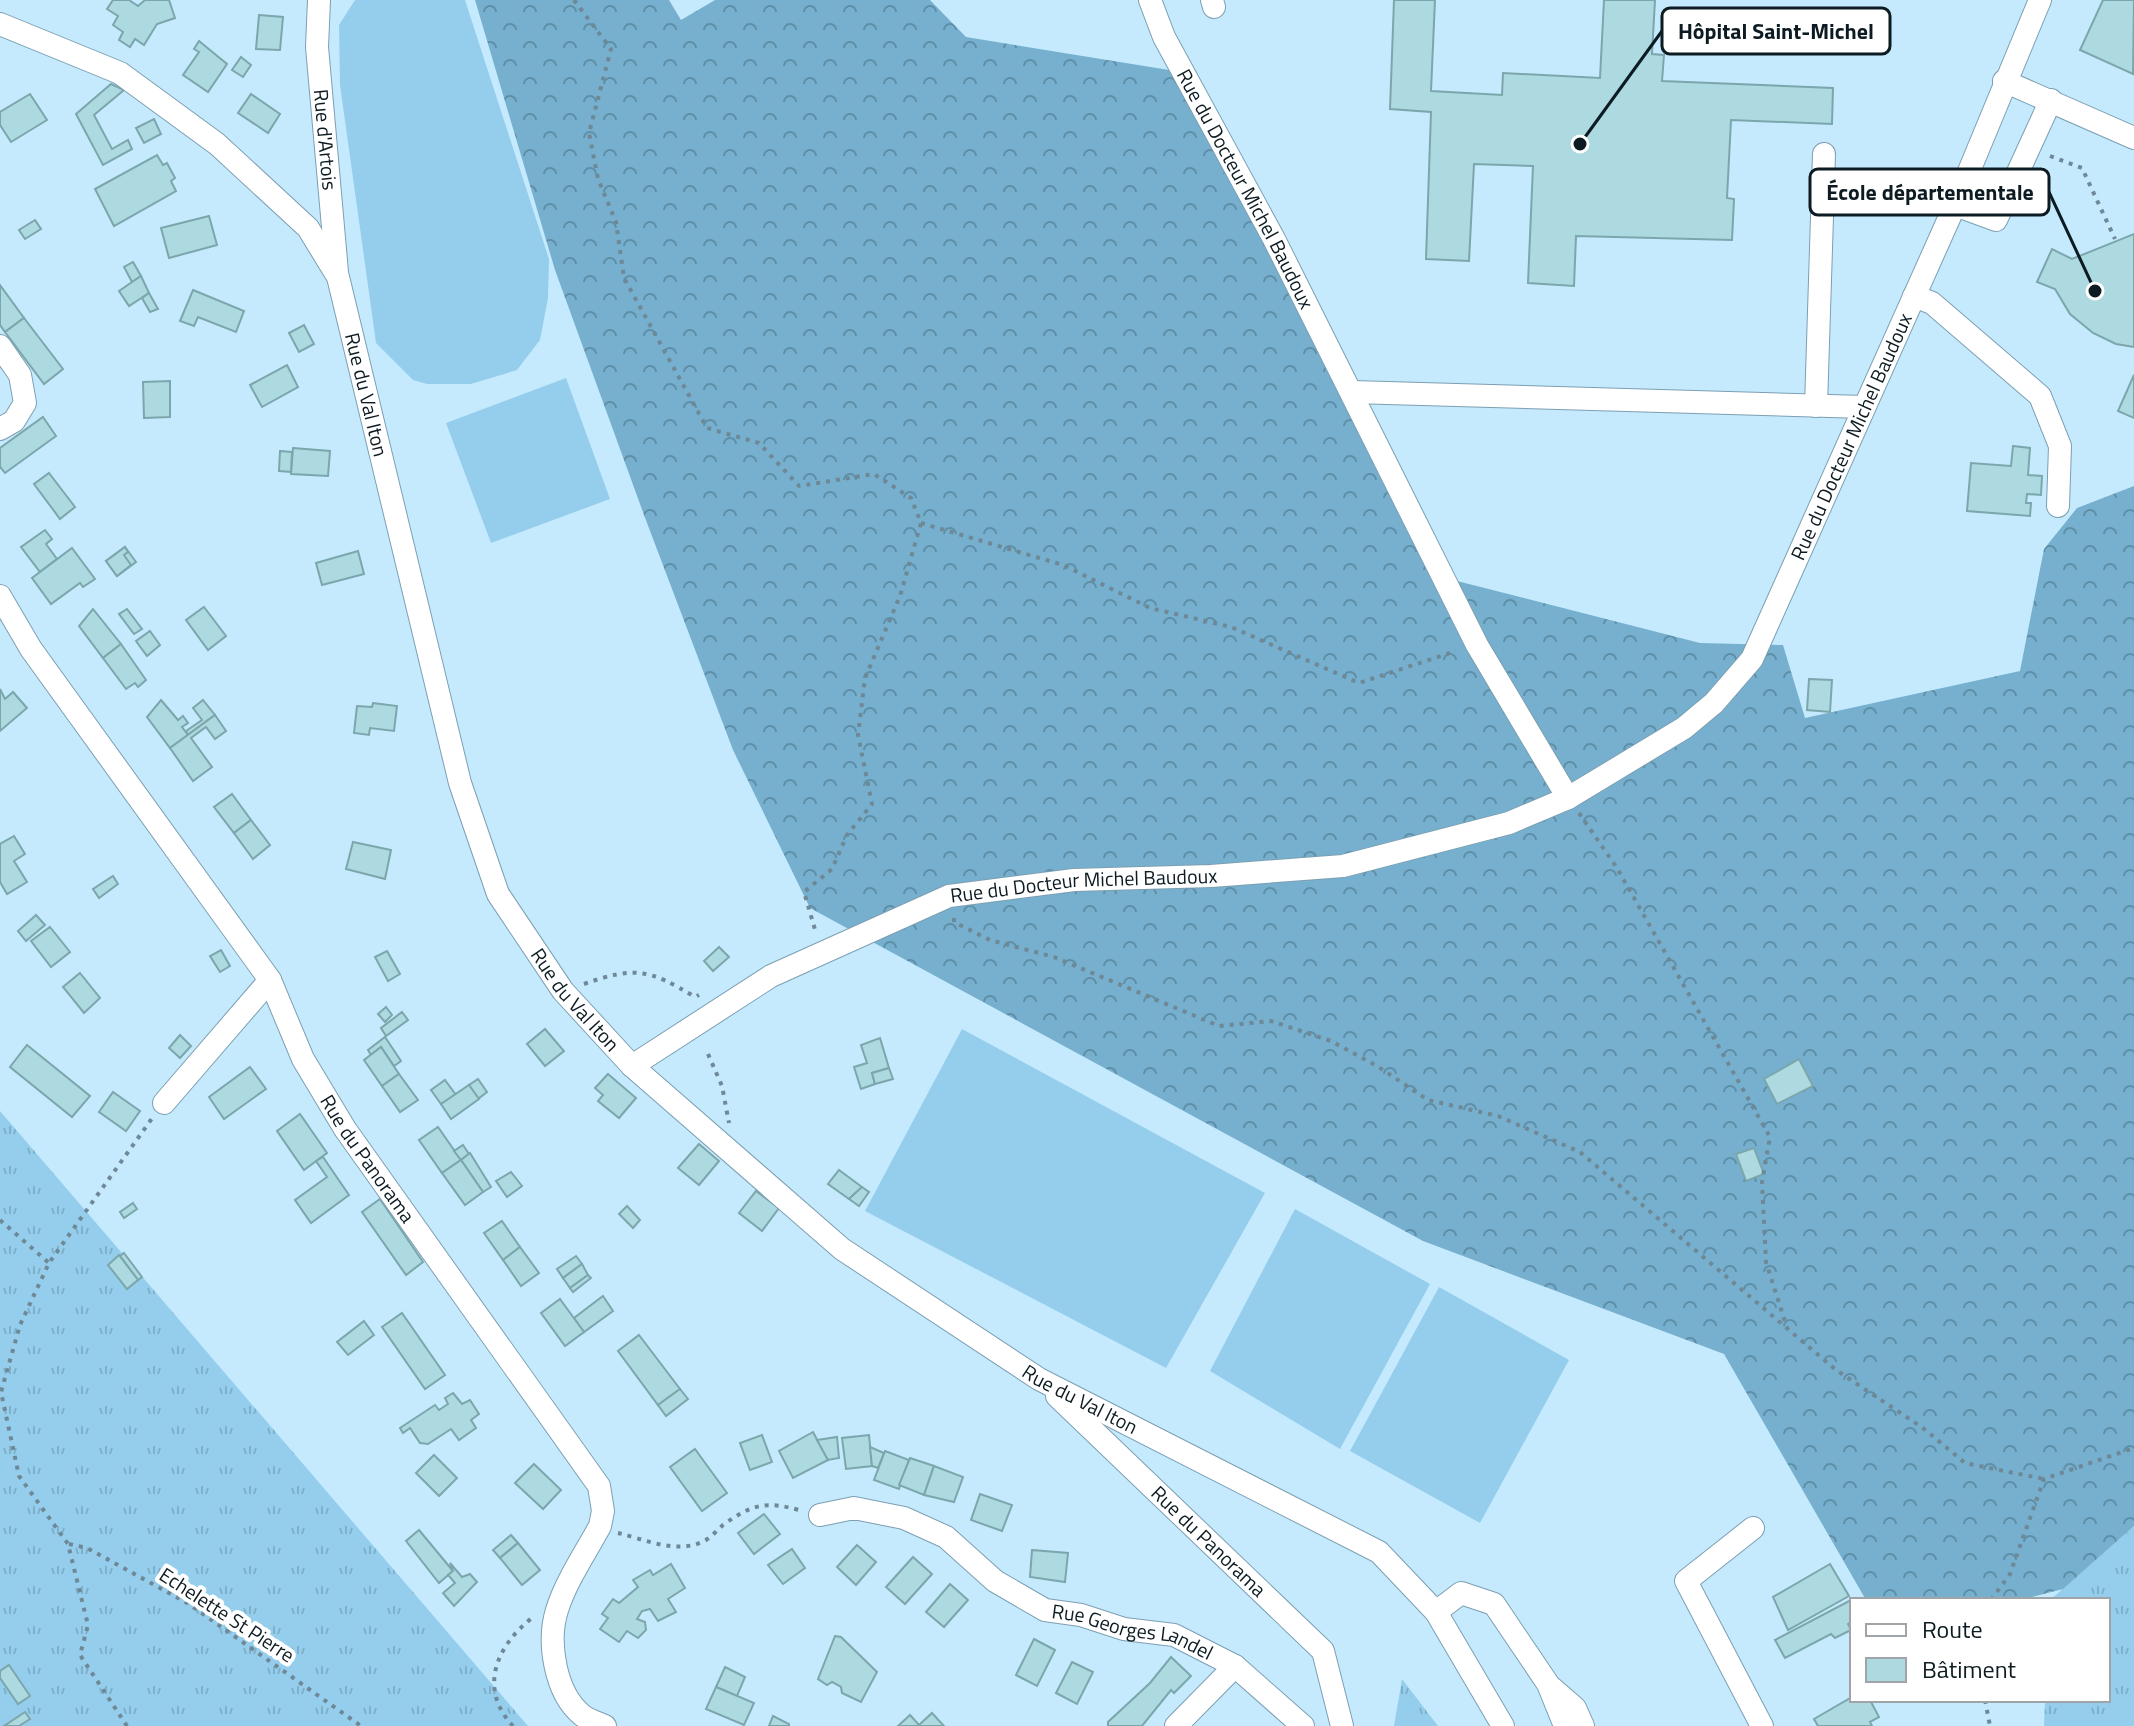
<svg xmlns="http://www.w3.org/2000/svg" width="2134" height="1726" font-family="'Titillium Web',sans-serif">
<style>
.grass{fill:url(#grass-tufts)}
.forest{fill:url(#forest-crowns)}
.pitch{fill:#95ceec}
.building{fill:#add9e0;stroke:#7ba6ac;stroke-width:2}
.lines{fill:none;stroke-linecap:round;stroke-linejoin:round}
.minor-casing{stroke:#7c9fb2;stroke-width:24}
.path{stroke:#6e8896;stroke-width:4;stroke-dasharray:4 6;stroke-linecap:butt}
.minor{stroke:#fff;stroke-width:22}
.labels{text-anchor:middle;stroke-width:8;stroke-linejoin:round;paint-order:stroke}
.street-label{font-size:20px;fill:#0d1b22;stroke:#fff}
.leader{fill:none;stroke:#0d1b22;stroke-width:3}
.callout-dot{fill:#0d1b22;stroke:#fff;stroke-width:3}
.callout{fill:#fff;stroke:#0d1b22;stroke-width:3}
.callout-label{font-size:22px;text-anchor:middle;font-weight:bold;fill:#0d1b22}
</style>
<defs>
<pattern id="grass-tufts" width="24" height="20" patternUnits="userSpaceOnUse" patternTransform="scale(2)"><rect width="24" height="20" fill="#95ceec"/><path d="M3 7l-1-3M5 7V3M7 7l1-3M15 17l-1-3M17 17v-4M19 17l1-3" fill="none" stroke="#7fb0ca"/></pattern>
<pattern id="forest-crowns" width="20" height="18" patternUnits="userSpaceOnUse" patternTransform="scale(2)"><rect width="20" height="18" fill="#76b0ce"/><path d="M2 6a3 3 0 1 1 6 0M12 15a3 3 0 1 1 6 0" fill="none" stroke="#5f8ea7"/></pattern>
</defs>
<rect width="100%" height="100%" fill="#c5eafe"/>
<g class="grass">
<polygon points="0,1111 528,1726 0,1726"/>
<polygon points="2134,1526 2134,1726 2044,1726 2045,1700 2108,1700 2108,1600 2050,1600"/>
<polygon points="1402,1679 1438,1726 1394,1726"/>
</g>
<polygon class="forest" points="475,0 669,0 681,20 715,0 930,0 966,37 1169,70 1453,580 1700,643 1783,645 1805,718 2020,671 2044,549 2077,508 2134,486 2134,1526 2063,1589 2020,1600 1866,1600 1724,1354 1423,1241 810,908 733,750 644,515 555,270"/>
<g class="pitch">
<polygon points="355,0 465,0 549,259 548,298 540,340 517,370 471,384 427,384 413,380 376,343 340,85 339,25"/>
<polygon points="566,378 610,499 491,543 446,423"/>
<polygon points="962,1029 1265,1193 1166,1368 865,1211"/>
<polygon points="1295,1209 1430,1284 1340,1449 1210,1371"/>
<polygon points="1439,1287 1569,1360 1480,1523 1350,1451"/>
</g>
<g class="building">
<polygon points="113,0 129,0 138,6 145,0 169,0 175,18 157,24 144,45 135,39 130,47 119,40 123,32 113,25 118,16 107,9"/>
<polygon points="1394,0 1435,0 1431,91 1502,95 1503,73 1600,78 1604,0 1655,0 1652,54 1664,55 1662,81 1833,88 1832,124 1731,120 1727,198 1734,199 1732,240 1576,236 1574,286 1528,283 1533,166 1474,164 1469,261 1426,259 1431,112 1390,109"/>
<polygon points="2103,0 2134,0 2133,74 2080,50"/>
<polygon points="259,15 283,17 280,50 256,49"/>
<polygon points="199,41 227,64 208,92 183,75 199,52 194,49"/>
<polygon points="241,57 251,65 243,77 232,70"/>
<polygon points="111,84 124,90 94,115 112,149 128,140 132,149 103,165 76,114"/>
<polygon points="30,94 47,120 11,142 0,125 0,112"/>
<polygon points="251,94 280,114 268,133 238,113"/>
<polygon points="154,119 161,134 144,143 136,128"/>
<polygon points="157,155 163,165 167,163 175,178 171,181 176,191 114,226 95,189"/>
<polygon points="209,216 217,245 169,258 161,228"/>
<polygon points="35,220 41,229 25,239 19,230"/>
<polygon points="2134,234 2134,347 2116,344 2093,333 2070,314 2055,289 2037,282 2052,249 2072,259"/>
<polygon points="133,262 141,276 132,282 124,267"/>
<polygon points="141,276 149,293 129,306 119,291"/>
<polygon points="0,285 24,318 5,332 0,325"/>
<polygon points="193,290 244,311 236,332 198,317 194,326 180,321"/>
<polygon points="149,293 158,309 150,312 142,298"/>
<polygon points="24,318 63,369 44,384 5,332"/>
<polygon points="304,325 314,344 299,352 289,333"/>
<polygon points="287,365 298,387 262,407 250,385"/>
<polygon points="2134,375 2134,418 2118,411"/>
<polygon points="170,381 170,417 144,418 143,382"/>
<polygon points="43,417 56,436 5,473 0,467 0,448"/>
<polygon points="2013,446 2030,448 2028,475 2042,476 2041,495 2027,494 2026,503 2031,503 2030,516 1967,511 1971,463 2011,466"/>
<polygon points="293,448 330,451 328,476 291,474"/>
<polygon points="280,451 292,452 291,472 279,471"/>
<polygon points="49,473 75,507 60,519 34,484"/>
<polygon points="45,530 52,539 46,544 57,559 40,572 21,547"/>
<polygon points="125,547 136,562 117,576 106,561"/>
<polygon points="125,547 128,552 124,555 131,565 117,576 106,561"/>
<polygon points="72,548 95,579 83,587 80,583 51,604 32,578"/>
<polygon points="358,551 364,574 322,585 316,563"/>
<polygon points="204,607 226,636 208,650 186,620"/>
<polygon points="93,609 121,644 103,658 79,626"/>
<polygon points="127,609 142,629 134,634 119,614"/>
<polygon points="150,631 160,645 147,656 136,641"/>
<polygon points="121,644 146,680 138,687 135,683 126,689 103,658"/>
<polygon points="1809,679 1832,680 1830,712 1807,710"/>
<polygon points="0,689 5,699 13,692 27,708 0,731"/>
<polygon points="161,700 178,720 183,716 188,723 182,727 188,735 170,748 147,717"/>
<polygon points="203,700 215,715 188,735 186,731 202,720 193,708"/>
<polygon points="373,703 397,706 394,731 370,728 369,735 354,733 357,706 372,707"/>
<polygon points="215,715 226,731 215,739 206,727 191,738 212,767 193,781 170,748"/>
<polygon points="232,794 251,820 234,833 214,807"/>
<polygon points="251,820 270,845 253,859 234,833"/>
<polygon points="14,836 25,854 14,861 27,882 7,894 0,882 0,844"/>
<polygon points="353,842 391,850 385,879 346,869"/>
<polygon points="113,876 118,884 99,898 93,889"/>
<polygon points="36,915 45,925 26,941 18,931"/>
<polygon points="50,927 70,952 51,967 31,941"/>
<polygon points="719,947 729,957 713,971 704,961"/>
<polygon points="221,950 230,966 220,972 210,956"/>
<polygon points="387,951 400,974 388,981 375,957"/>
<polygon points="80,973 100,998 84,1013 63,987"/>
<polygon points="386,1007 392,1015 385,1022 378,1014"/>
<polygon points="402,1012 408,1020 386,1036 381,1028"/>
<polygon points="545,1029 564,1051 545,1066 527,1044"/>
<polygon points="180,1035 191,1046 180,1058 169,1048"/>
<polygon points="385,1037 401,1061 394,1066 381,1047 371,1055 368,1050"/>
<polygon points="880,1038 889,1068 872,1073 875,1084 861,1089 854,1067 867,1063 861,1045"/>
<polygon points="27,1045 90,1096 72,1117 10,1067"/>
<polygon points="381,1047 399,1074 382,1086 364,1060"/>
<polygon points="1799,1059 1813,1086 1777,1104 1764,1079"/>
<polygon points="250,1067 266,1089 224,1119 209,1097"/>
<polygon points="889,1068 893,1079 875,1084 872,1073"/>
<polygon points="399,1074 418,1100 400,1112 382,1086"/>
<polygon points="608,1074 636,1098 619,1118 598,1101 603,1095 595,1088"/>
<polygon points="478,1079 487,1092 478,1099 469,1085"/>
<polygon points="445,1080 456,1095 441,1104 431,1090"/>
<polygon points="469,1085 479,1099 451,1119 441,1104"/>
<polygon points="113,1092 140,1111 126,1131 99,1112"/>
<polygon points="300,1114 327,1153 304,1170 277,1131"/>
<polygon points="438,1127 461,1160 442,1173 419,1140"/>
<polygon points="699,1144 719,1161 699,1185 678,1168"/>
<polygon points="463,1145 469,1154 461,1160 454,1151"/>
<polygon points="1754,1148 1764,1174 1746,1181 1736,1154"/>
<polygon points="470,1153 491,1187 483,1192 461,1160"/>
<polygon points="323,1157 349,1195 311,1223 295,1200 327,1177 316,1161"/>
<polygon points="461,1160 483,1192 465,1205 442,1173"/>
<polygon points="839,1170 862,1187 849,1199 828,1184"/>
<polygon points="511,1172 522,1186 507,1197 496,1181"/>
<polygon points="862,1187 869,1192 859,1206 849,1199"/>
<polygon points="756,1191 779,1208 762,1231 739,1213"/>
<polygon points="380,1199 423,1262 406,1275 362,1212"/>
<polygon points="133,1203 137,1209 124,1218 120,1212"/>
<polygon points="627,1206 640,1220 633,1228 619,1214"/>
<polygon points="502,1221 520,1247 503,1260 484,1233"/>
<polygon points="520,1247 539,1273 521,1286 503,1260"/>
<polygon points="124,1253 142,1277 138,1280 120,1256"/>
<polygon points="119,1255 138,1280 127,1289 108,1265"/>
<polygon points="576,1256 582,1264 563,1278 557,1269"/>
<polygon points="582,1264 588,1275 570,1288 563,1278"/>
<polygon points="588,1275 591,1278 573,1292 570,1288"/>
<polygon points="603,1296 613,1311 584,1332 574,1318"/>
<polygon points="560,1299 584,1332 565,1346 541,1313"/>
<polygon points="402,1313 445,1375 425,1389 382,1327"/>
<polygon points="364,1321 374,1335 348,1355 337,1342"/>
<polygon points="639,1335 680,1389 658,1405 618,1351"/>
<polygon points="680,1389 688,1399 666,1416 658,1405"/>
<polygon points="453,1393 462,1404 470,1400 479,1414 471,1420 476,1428 459,1440 451,1429 428,1444 420,1443 410,1428 403,1433 400,1428 435,1405 439,1410 448,1404 445,1398"/>
<polygon points="813,1432 828,1460 793,1478 779,1451"/>
<polygon points="762,1435 772,1462 750,1470 740,1443"/>
<polygon points="869,1435 872,1466 846,1469 842,1438"/>
<polygon points="837,1437 839,1458 828,1460 817,1440"/>
<polygon points="870,1447 884,1453 878,1468 872,1466"/>
<polygon points="695,1449 727,1493 702,1511 670,1467"/>
<polygon points="885,1451 909,1460 899,1489 874,1480"/>
<polygon points="434,1455 457,1478 439,1496 416,1473"/>
<polygon points="910,1458 934,1466 924,1495 899,1485"/>
<polygon points="534,1464 561,1490 543,1509 515,1483"/>
<polygon points="934,1466 963,1477 954,1502 924,1495"/>
<polygon points="980,1494 1012,1505 1002,1531 971,1520"/>
<polygon points="764,1514 780,1534 754,1554 738,1533"/>
<polygon points="419,1530 453,1571 439,1583 406,1541"/>
<polygon points="511,1535 518,1543 500,1558 493,1550"/>
<polygon points="518,1543 540,1570 522,1585 500,1558"/>
<polygon points="857,1545 876,1562 856,1585 837,1567"/>
<polygon points="792,1549 805,1568 783,1584 768,1565"/>
<polygon points="1032,1550 1068,1553 1065,1582 1030,1577"/>
<polygon points="913,1557 932,1574 905,1604 886,1587"/>
<polygon points="450,1563 462,1577 470,1574 477,1582 454,1606 443,1593 455,1583 448,1575 453,1571"/>
<polygon points="671,1564 685,1588 668,1599 676,1612 658,1621 650,1609 642,1611 637,1619 645,1622 646,1630 638,1638 627,1631 619,1642 600,1629 608,1618 602,1614 613,1599 619,1603 638,1587 633,1580 650,1570 653,1575"/>
<polygon points="1830,1564 1849,1596 1788,1630 1773,1597"/>
<polygon points="950,1584 968,1600 944,1627 926,1612"/>
<polygon points="1853,1599 1852,1621 1848,1624 1851,1630 1835,1638 1831,1634 1785,1658 1775,1640"/>
<polygon points="835,1636 841,1637 877,1672 861,1702 842,1693 841,1687 832,1682 827,1685 818,1679"/>
<polygon points="1034,1639 1055,1650 1037,1686 1016,1675"/>
<polygon points="1171,1657 1191,1676 1174,1693 1171,1690 1142,1726 1108,1726 1108,1722 1150,1683"/>
<polygon points="1072,1662 1093,1672 1077,1704 1056,1693"/>
<polygon points="9,1665 30,1696 18,1704 0,1678 0,1671"/>
<polygon points="725,1667 745,1677 737,1696 716,1687"/>
<polygon points="716,1687 754,1703 744,1725 706,1709"/>
<polygon points="1852,1697 1852,1700 1870,1700 1879,1717 1870,1722 1872,1726 1818,1726 1814,1719"/>
<polygon points="25,1712 30,1719 19,1726 4,1726"/>
<polygon points="932,1713 944,1726 898,1726 910,1715 919,1725"/>
<polygon points="773,1716 789,1724 789,1726 769,1726"/>
</g>
<g class="lines">
<g class="minor-casing">
<g id="minor">
<path id="s1" d="M319,0L317,47L337,272"/>
<path id="s2" d="M1150,0L1164,37L1274,239L1477,645L1568,798"/>
<polyline points="1212,0 1214,7"/>
<path id="s3" d="M0,24L120,73L217,144L308,228L338,277L460,783L498,894L563,991L632,1066L842,1249L1039,1379L1379,1552L1436,1612L1503,1726"/>
<polyline points="2004,81 2134,138"/>
<polyline points="1955,205 1996,220 2051,100"/>
<polyline points="1914,296 1932,303 2040,396 2060,446 2058,506"/>
<polyline points="0,346 20,375 25,403 14,421 0,429"/>
<polyline points="1352,392 1864,407"/>
<polyline points="1816,406 1824,154"/>
<path id="s4" d="M0,596L31,649L270,980L303,1059L345,1129L599,1486L603,1511L600,1526C586,1552 566,1581 557,1610C547,1642 555,1693 582,1715C588,1720 598,1723 605,1726"/>
<path id="s5" d="M632,1066L771,976L949,896L1074,880L1211,876L1343,866L1509,823L1568,798L1684,728L1714,703L1752,659L1955,205L2040,0"/>
<polyline points="164,1103 270,980"/>
<path id="s6" d="M1057,1396L1323,1651L1342,1726"/>
<path id="s7" d="M820,1515L854,1508L904,1518L946,1537L995,1581L1045,1610L1081,1615L1124,1629L1174,1635L1235,1666L1303,1726"/>
<polyline points="1753,1528 1686,1581 1762,1726"/>
<polyline points="1436,1612 1461,1593 1494,1604 1548,1684 1565,1726"/>
<polyline points="1552,1688 1575,1708 1583,1726"/>
<polyline points="1176,1726 1235,1666"/>
</g>
</g>
<g class="path">
<polyline points="574,0 611,49 589,133 598,179 616,222 624,278 707,428 759,443 799,486 874,474 911,498 921,523 900,596 865,678 858,735 872,804 847,835 832,869 804,892 816,933"/>
<polyline points="2050,156 2082,168 2115,239"/>
<polyline points="921,523 1063,565 1150,608 1231,627 1359,683 1456,651"/>
<polyline points="1579,813 1617,868 1770,1137 1762,1182 1766,1262 1787,1328"/>
<polyline points="954,918 954,922 990,940 1054,957 1219,1026 1271,1021 1331,1041 1377,1066 1428,1100 1498,1116 1580,1152 1836,1370 1923,1428 1965,1463 2044,1479"/>
<path d="M584,984C635,966 649,969 695,997L699,995"/>
<polyline points="708,1054 722,1086 729,1123"/>
<polyline points="0,1220 49,1263"/>
<path d="M618,1533C644,1539 677,1555 704,1541C711,1538 717,1530 723,1525C752,1504 766,1501 799,1510"/>
<polyline points="69,1544 87,1548 189,1604 361,1726"/>
<polyline points="1991,1600 2010,1574 2044,1479 2134,1448"/>
<polyline points="1985,1700 1990,1726"/>
<polyline points="127,1726 80,1655 88,1625 68,1544 19,1476 1,1392 20,1325 49,1263 153,1117"/>
<path d="M513,1726C478,1689 496,1646 532,1618"/>
</g>
<use href="#minor" class="minor"/>
</g>
<g class="labels">
<g class="street-label">
<text dy="7" stroke="none"><textPath href="#s1" startOffset="140">Rue d'Artois</textPath></text>
<text dy="7" stroke="none"><textPath href="#s2" startOffset="212">Rue du Docteur Michel Baudoux</textPath></text>
<text dy="7" stroke="none"><textPath href="#s3" startOffset="552">Rue du Val Iton</textPath></text>
<text dy="7" stroke="none"><textPath href="#s5" startOffset="1468">Rue du Docteur Michel Baudoux</textPath></text>
<text dy="7" stroke="none"><textPath href="#s5" startOffset="496">Rue du Docteur Michel Baudoux</textPath></text>
<text dy="7" stroke="none"><textPath href="#s3" startOffset="1200">Rue du Val Iton</textPath></text>
<text dy="7" stroke="none"><textPath href="#s4" startOffset="674">Rue du Panorama</textPath></text>
<text dy="7" stroke="none"><textPath href="#s3" startOffset="1848">Rue du Val Iton</textPath></text>
<text dy="7" stroke="none"><textPath href="#s6" startOffset="210">Rue du Panorama</textPath></text>
<text transform="translate(227 1615) rotate(33)" y="7">Echelette St Pierre</text>
<text dy="7" stroke="none"><textPath href="#s7" startOffset="346">Rue Georges Landel</textPath></text>
</g>
</g>
<path class="leader" d="M1580 144L1662 31M2095 291L2049 192"/>
<g class="callout-dot">
<circle cx="1580" cy="144" r="8"/>
<circle cx="2095" cy="291" r="8"/>
</g>
<g class="callout">
<rect x="1662" y="8" width="228" height="46" rx="8"/>
<rect x="1810" y="169" width="239" height="46" rx="8"/>
</g>
<g class="callout-label">
<text x="1776" y="39">Hôpital Saint-Michel</text>
<text x="1930" y="200">École départementale</text>
</g>
<rect x="1850" y="1598" width="260" height="104" fill="#ffffff" stroke="#9ea4a7" stroke-width="2"/>
<rect x="1866" y="1624" width="40" height="12" fill="#ffffff" stroke="#9ea4a7" stroke-width="2"/>
<text x="1922" y="1638" font-size="24" fill="#0d1b22">Route</text>
<rect x="1866" y="1658" width="40" height="24" fill="#add9e0" stroke="#9ea4a7" stroke-width="2"/>
<text x="1922" y="1678" font-size="24" fill="#0d1b22">Bâtiment</text>
</svg>
